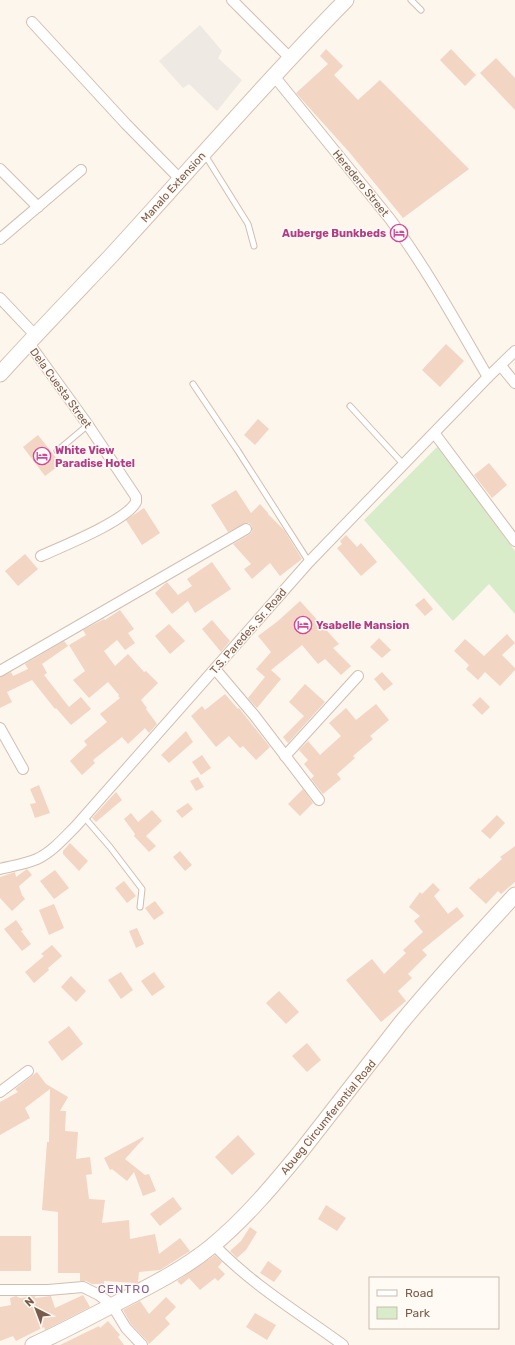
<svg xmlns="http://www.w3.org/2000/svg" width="515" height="1345" viewBox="0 0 515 1345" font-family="Rubik,sans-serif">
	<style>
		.industrial { fill: #efe9e4 }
		.green { fill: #d8ecc9 }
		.building { fill: #f3d5c3 }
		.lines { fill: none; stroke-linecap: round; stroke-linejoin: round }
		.lane-casing { stroke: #d1beb0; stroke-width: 7 }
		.street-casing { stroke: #d1beb0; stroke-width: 12 }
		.secondary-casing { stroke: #d6c0b0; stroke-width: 17 }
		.lane { stroke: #fff; stroke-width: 5 }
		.street { stroke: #fff; stroke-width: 10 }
		.secondary { stroke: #fff; stroke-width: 15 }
		.labels { text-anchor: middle; stroke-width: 3; stroke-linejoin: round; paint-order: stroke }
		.street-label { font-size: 11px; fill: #7a5c4d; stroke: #fffaf3 }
		.hotel-label { font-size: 11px; font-weight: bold; fill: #b23c85; stroke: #fffaf3; text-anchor: start }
		.neighbourhood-label { font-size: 12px; letter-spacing: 1px; fill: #846695; stroke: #fffaf3 }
	</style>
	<rect width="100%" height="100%" fill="#fdf6ec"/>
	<!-- industrial -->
	<path class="industrial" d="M200,25L222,51L218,58L242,80L217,111L189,84L183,88L159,61Z"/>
	<!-- green -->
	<path class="green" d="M438,446L515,551V614L489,584L453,621L364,520Z"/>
	<!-- building -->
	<g class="building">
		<path d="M326,49L343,66L334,75L358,100L380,80L469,169L403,218L350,153L296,93L328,64L320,56Z"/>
		<path d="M451,49L476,75L465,86L440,60Z"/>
		<path d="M496,58L515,78V110L480,73Z"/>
		<path d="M446,344L464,361L440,387L422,370Z"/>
		<path d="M258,419L269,429L255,445L244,435Z"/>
		<path d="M38,435L61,464L45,476L23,447Z"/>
		<path d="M489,463L507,485L492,498L474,475Z"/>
		<path d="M236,490L251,513L260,504L268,513V514L284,530L302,559L280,576L270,563L252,579L244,569L251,564L233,544L250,534L252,532V526L249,523H246L228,532L211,505Z"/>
		<path d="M144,508L160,533L142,545L126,520Z"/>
		<path d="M346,535L357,547L361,543L377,562L361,576L337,548L342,544L340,541Z"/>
		<path d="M25,554L38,569L18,586L5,571Z"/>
		<path d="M212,562L231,589L195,613L188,601L172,614L155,593L167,582L178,595L192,586L187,579Z"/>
		<path d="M424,598L433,609L425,616L415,605Z"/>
		<path d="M300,601L339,644L333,648L351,666L341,675L325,659L318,664L302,645L271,670L281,679L257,708L248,698L265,677L256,669L271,652L258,636L278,621Z"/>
		<path d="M120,610L134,629L128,633L135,643L125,650L117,640L104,651L115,666L128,654L144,672L146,671L158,683L141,700L147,708L146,709L157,724L149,733L145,728L128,744L122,737L93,760L95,763L82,775L70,761L87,745L84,741L107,722L100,714L120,698L118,696L119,695L108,682L89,698L73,680L85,671L69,645L86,635L83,630L104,619L105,620Z"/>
		<path d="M212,620L230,641L221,652L202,629Z"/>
		<path d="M169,624L185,641L170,654L155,636Z"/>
		<path d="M507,634L515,643L502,655L515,668V670L500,686L485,672L478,680L466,669L469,665L454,651L465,639L484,656Z"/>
		<path d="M379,638L391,650L382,658L370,647Z"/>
		<path d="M64,641L68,646L42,664L47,673L44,675L69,707L81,697L91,709L71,725L56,708L55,709L32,680L7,692L12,702L0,708V677L11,672L13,676L28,669L25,664Z"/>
		<path d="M382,672L393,684L384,691L374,679Z"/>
		<path d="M305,684L325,702L288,743L283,737L304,716L289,702Z"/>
		<path d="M225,694L238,709L239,708L270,747L256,760L243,746L240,748L229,736L216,747L191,716L202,706L205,710Z"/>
		<path d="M480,697L490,707L482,715L472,705Z"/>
		<path d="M376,704L389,720L370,736L373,739L353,756L355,758L337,774L341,779L323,794L311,779L314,776L304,764L308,760L299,750L308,741L320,755L341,736L329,723L346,708L356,720Z"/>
		<path d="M186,731L193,742L169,763L161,755Z"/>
		<path d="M202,755L211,768L201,775L192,762Z"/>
		<path d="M198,777L204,787L196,791L190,781Z"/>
		<path d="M39,785L50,813L35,818L30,804L36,803L30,789Z"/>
		<path d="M303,789L313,803L300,816L288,804Z"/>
		<path d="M116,792L122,800L96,822L92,818Z"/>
		<path d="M188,803L193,809L182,818L176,811Z"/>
		<path d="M152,810L162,821L146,836L156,846L149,852L134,836L135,834L124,819L131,813L138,822Z"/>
		<path d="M497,815L505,823L490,839L481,831Z"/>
		<path d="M70,843L88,861L79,871L63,854V851Z"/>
		<path d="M515,846V882L501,894L498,891L486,904L469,888L479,878L480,879L502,859L500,857Z"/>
		<path d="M180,851L192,865L185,871L173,857Z"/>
		<path d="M27,869L32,875L19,886L22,895L25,899L12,911L0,898V877L15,872L16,877Z"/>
		<path d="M55,870L69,888L54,899L40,881Z"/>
		<path d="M124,881L136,896L127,903L115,888Z"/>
		<path d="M433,883L440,890L434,896L448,914L457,907L464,916L422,950L427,955L408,974L412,978L398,991L406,1001L381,1022L346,980L372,959L384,974L406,953L403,950L423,932L414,921L420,916L409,907L420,892L422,894Z"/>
		<path d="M155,901L164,913L154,920L145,908Z"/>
		<path d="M54,904L64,928L49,935L39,910Z"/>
		<path d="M16,920L23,930L21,931L31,944L22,951L4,929Z"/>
		<path d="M137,928L144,944L136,948L129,931Z"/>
		<path d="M52,945L62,956L48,968L49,970L34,983L25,972L44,956L41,954Z"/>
		<path d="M121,972L133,990L121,999L108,980Z"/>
		<path d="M154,972L165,987L152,996L141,981Z"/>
		<path d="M71,976L86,991L76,1002L61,987Z"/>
		<path d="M279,991L299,1012L286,1024L266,1003Z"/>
		<path d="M69,1026L83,1044L62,1061L48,1042Z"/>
		<path d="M307,1043L321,1060L307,1072L292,1056Z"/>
		<path d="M37,1072L46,1084L68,1097L60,1111H66L65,1131L78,1132L76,1159L90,1157L92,1174L86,1175L89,1199L105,1200L102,1223L129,1220L130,1239L155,1234L159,1254L180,1238L190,1251L160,1270L139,1272L138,1282L136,1283L104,1281V1284H92L86,1281H80V1273H58V1212L42,1210L47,1142H49L50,1089L25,1108L30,1118L0,1135V1102L18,1092L15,1089Z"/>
		<path d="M238,1135L255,1154L232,1175L215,1157Z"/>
		<path d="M143,1137L144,1138L125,1159L145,1175L149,1174L156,1191L143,1196L134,1172L127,1181L112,1169L110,1170L104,1158Z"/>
		<path d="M173,1197L182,1209L160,1226L150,1214Z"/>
		<path d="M326,1205L346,1218L337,1231L318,1219Z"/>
		<path d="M250,1227L257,1232L246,1250L237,1258L230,1251L241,1241Z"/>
		<rect x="0" y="1236" width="31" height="35"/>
		<path d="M215,1255L222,1262L218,1267L225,1274L218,1281L215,1278L200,1290L189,1278L181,1285L177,1281Z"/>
		<path d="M268,1261L282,1271L274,1282L260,1273Z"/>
		<path d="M83,1295L90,1307L45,1330L44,1327L16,1341L13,1336L0,1341V1307L11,1305L10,1298L16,1296L20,1298L35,1296V1298L51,1296L55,1308Z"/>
		<path d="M166,1297L176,1307L165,1318L170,1324L149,1344L147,1341L131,1324L123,1310L140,1301L149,1314Z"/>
		<path d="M255,1313L276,1325L267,1340L246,1327Z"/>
		<path d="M108,1321L120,1335L118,1337L124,1345H60L99,1326L100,1328Z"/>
	</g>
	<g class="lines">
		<defs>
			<g id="lane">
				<path d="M411,0L421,10"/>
				<path d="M205,155L248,224L254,246"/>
				<path d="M193,384L238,451L309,562"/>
				<path d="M350,406L404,465"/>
				<path d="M57,451L88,425"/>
				<path d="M84,817L110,847L142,889L140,907"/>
			</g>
			<g id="street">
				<path d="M232,0L290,58"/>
				<path d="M32,22L126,124L180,179"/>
				<path d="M274,76L390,219C427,269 457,324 488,377"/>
				<path d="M0,169L38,207"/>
				<path d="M0,239L81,170"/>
				<path d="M0,298L35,335"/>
				<path d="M28,342L88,425L136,497V502C126,521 63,546 41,556"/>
				<path d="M501,366L515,383"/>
				<path d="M435,434L515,541"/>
				<path d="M215,669L254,715L319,800"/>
				<path d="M0,671L246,529"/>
				<path d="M0,728L23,769"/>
				<path d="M285,756L358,676"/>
				<path d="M0,869C12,866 25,864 37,859C52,852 64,838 76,826L309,562L488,377L515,351"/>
				<path d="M0,1092L28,1071"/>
				<path d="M214,1245C251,1284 299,1313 343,1345"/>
				<path d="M0,1290H48L83,1287L99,1295L112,1305L126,1328L142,1345"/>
			</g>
			<g id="secondary">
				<path d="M0,374C36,334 73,296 110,257C189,171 264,83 346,0"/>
				<path d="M33,1345C62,1332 89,1317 117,1303C150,1286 184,1269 212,1246C246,1218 275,1183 302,1150C335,1108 368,1065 401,1023C437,979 476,937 515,895"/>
			</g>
		</defs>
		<!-- lane casing -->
		<use href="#lane" class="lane-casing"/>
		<!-- street casing -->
		<use href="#street" class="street-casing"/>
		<!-- secondary casing -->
		<use href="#secondary" class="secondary-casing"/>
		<!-- lane -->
		<use href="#lane" class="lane"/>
		<!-- street -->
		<use href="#street" class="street"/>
		<!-- secondary -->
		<use href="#secondary" class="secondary"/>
	</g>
	<!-- icons -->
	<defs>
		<symbol id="hotel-ring" viewBox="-11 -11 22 22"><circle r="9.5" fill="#fffaf3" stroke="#d1479c" stroke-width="1.5"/><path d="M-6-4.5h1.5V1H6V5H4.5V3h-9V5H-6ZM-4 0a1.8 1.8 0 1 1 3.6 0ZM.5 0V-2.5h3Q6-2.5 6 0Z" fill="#d1479c"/></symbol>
	</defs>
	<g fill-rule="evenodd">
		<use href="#hotel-ring" x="389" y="223" width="20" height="20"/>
		<use href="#hotel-ring" x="32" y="446" width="20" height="20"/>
		<use href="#hotel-ring" x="293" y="615" width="20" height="20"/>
	</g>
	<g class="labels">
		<!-- street labels -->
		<g class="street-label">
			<text transform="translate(361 183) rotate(51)" y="4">Heredero Street</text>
			<text transform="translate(173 187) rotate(-48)" y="4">Manalo Extension</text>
			<text transform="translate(61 388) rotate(54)" y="4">Dela Cuesta Street</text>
			<text transform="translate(248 631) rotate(-49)" y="4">T.S. Paredes, Sr. Road</text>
			<text transform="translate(328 1117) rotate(-51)" y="4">Abueg Circumferential Road</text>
		</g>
		<!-- hotel labels -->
		<g class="hotel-label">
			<text x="386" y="237" text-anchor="end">Auberge Bunkbeds</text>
			<text x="55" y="454">White View<tspan x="55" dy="13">Paradise Hotel</tspan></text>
			<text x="316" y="629">Ysabelle Mansion</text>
		</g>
		<!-- neighbourhood labels -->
		<g class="neighbourhood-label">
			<text x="124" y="1293">CENTRO</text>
		</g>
	</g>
	<!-- legend -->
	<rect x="369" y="1277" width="130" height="52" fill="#fffaf3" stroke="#cabbb1"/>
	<rect x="377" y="1290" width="20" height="6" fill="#ffffff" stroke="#cabbb1"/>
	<text x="405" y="1297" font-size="12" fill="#7a5c4d">Road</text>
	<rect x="377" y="1307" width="20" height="12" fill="#d8ecc9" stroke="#cabbb1"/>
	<text x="405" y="1317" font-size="12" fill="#7a5c4d">Park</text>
	<!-- north arrow -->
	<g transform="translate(36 1309) rotate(318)" stroke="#fffaf3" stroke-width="3" paint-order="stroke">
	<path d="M0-3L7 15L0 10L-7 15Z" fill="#7a5c4d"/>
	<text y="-6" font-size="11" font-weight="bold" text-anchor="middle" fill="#7a5c4d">N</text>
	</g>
</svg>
